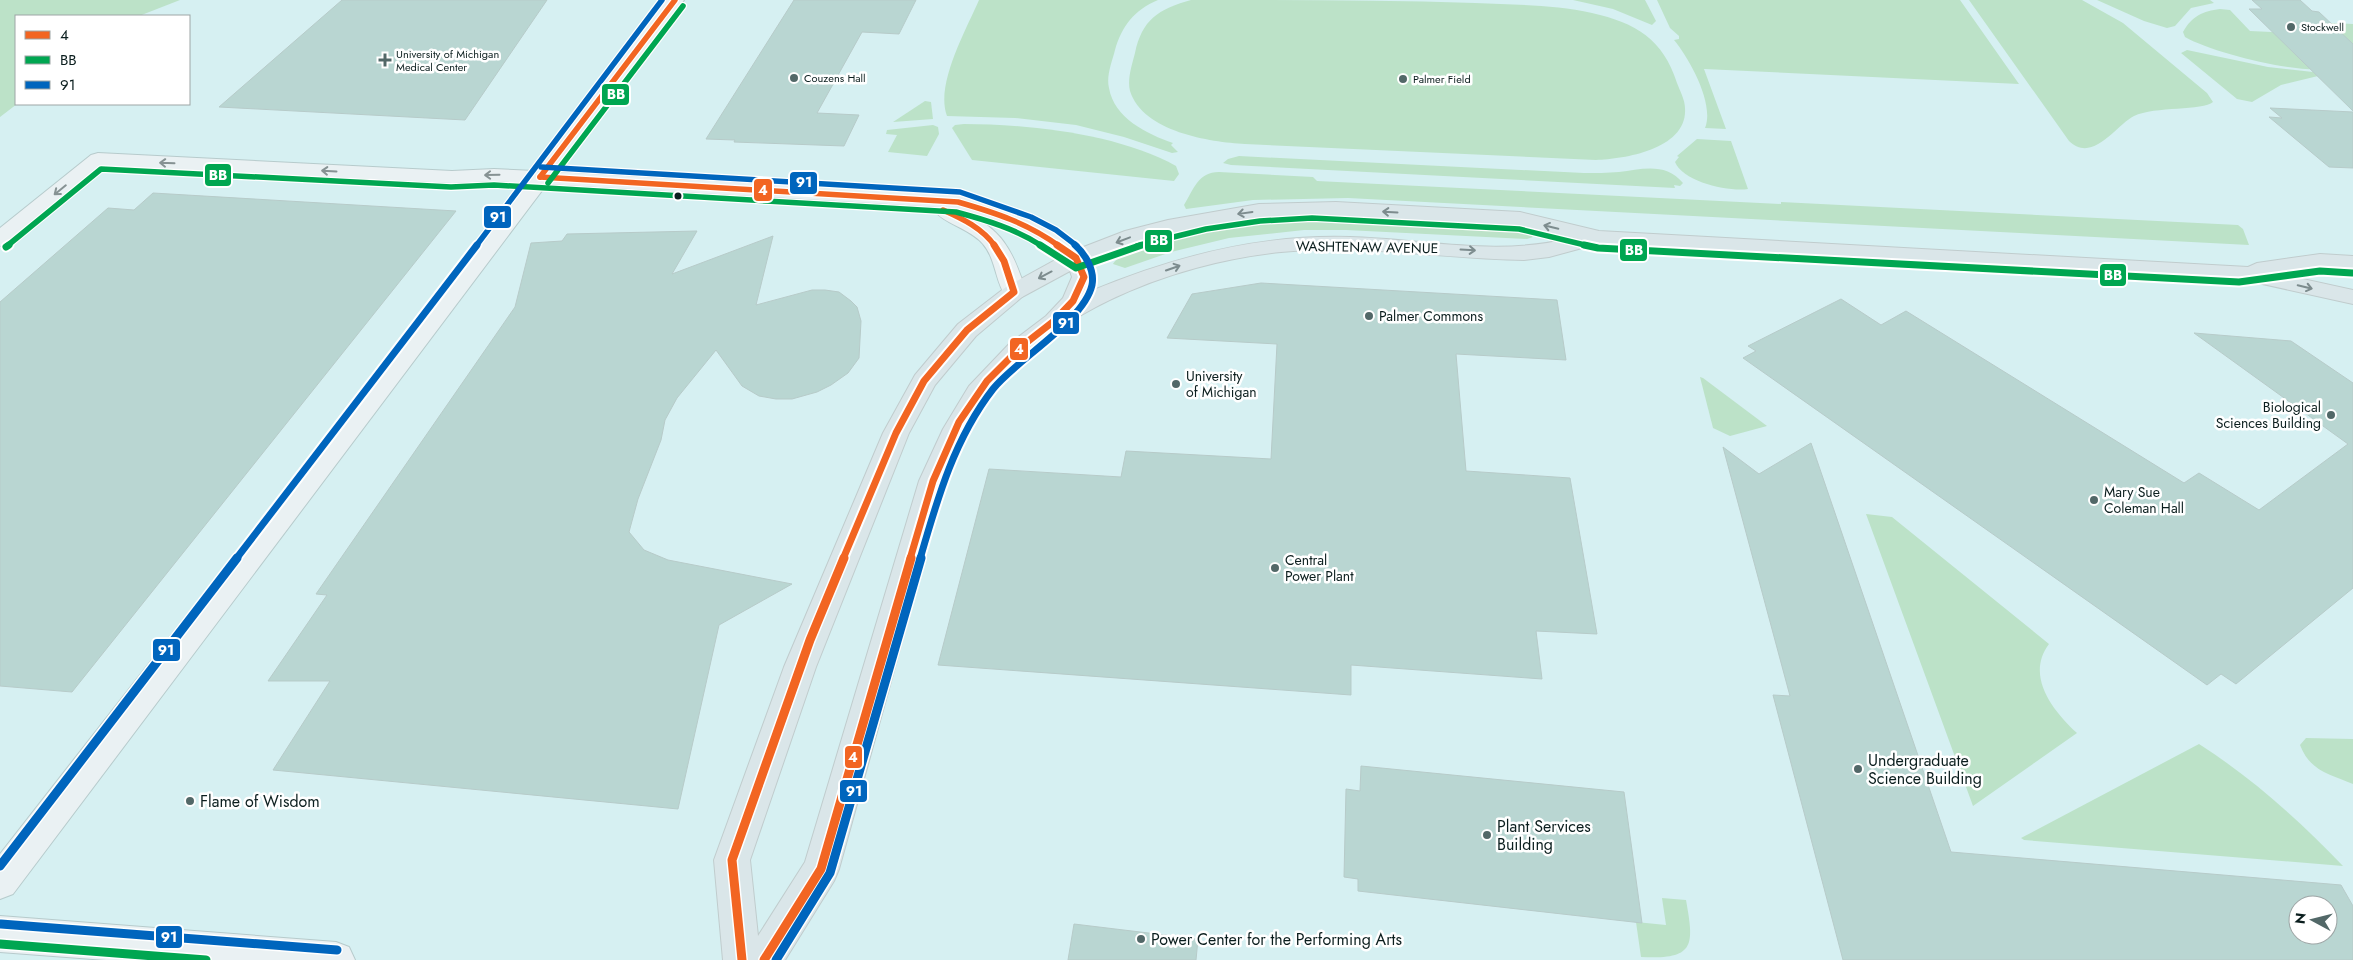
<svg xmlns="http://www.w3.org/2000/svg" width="2353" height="960" viewBox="0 0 2353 960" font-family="Jost,sans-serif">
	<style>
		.green { fill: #bce2c8 }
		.building { fill: #b9d6d2; stroke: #b7cbc9; fill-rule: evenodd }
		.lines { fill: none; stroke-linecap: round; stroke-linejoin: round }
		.secondary-casing { stroke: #b7cbcc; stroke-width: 2 }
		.primary-casing { stroke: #c0cccd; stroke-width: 2 }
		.secondary { fill: #eaf1f3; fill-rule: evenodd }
		.primary { fill: #dae6e9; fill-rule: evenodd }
		.bus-1-far2-casing { stroke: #fff; stroke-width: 8 }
		.bus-1-far1-casing { stroke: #fff; stroke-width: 11 }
		.bus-1-casing { stroke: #fff; stroke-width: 12 }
		.bus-2-far2-casing { stroke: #fff; stroke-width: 8 }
		.bus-2-far1-casing { stroke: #fff; stroke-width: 11 }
		.bus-2-casing { stroke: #fff; stroke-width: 12 }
		.bus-3-far2-casing { stroke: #fff; stroke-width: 8 }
		.bus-3-far1-casing { stroke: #fff; stroke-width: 11 }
		.bus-3-casing { stroke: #fff; stroke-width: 12 }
		.bus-1-far2 { stroke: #f26522; stroke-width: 5.5 }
		.bus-1-far1 { stroke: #f26522; stroke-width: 7 }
		.bus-1 { stroke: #f26522; stroke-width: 9 }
		.bus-2-far2 { stroke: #00a651; stroke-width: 5.5 }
		.bus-2-far1 { stroke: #00a651; stroke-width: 7 }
		.bus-2 { stroke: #00a651; stroke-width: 9 }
		.bus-3-far2 { stroke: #0065bd; stroke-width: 5.5 }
		.bus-3-far1 { stroke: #0065bd; stroke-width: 7 }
		.bus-3 { stroke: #0065bd; stroke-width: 9 }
		.oneway { stroke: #869293 }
		.oneway2 { stroke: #7d8c8e }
		.poi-dot { fill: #526868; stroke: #fff; stroke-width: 2 }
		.bus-dot { fill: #0b1e1e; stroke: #fff; stroke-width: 2 }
		.labels { text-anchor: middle; stroke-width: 5; stroke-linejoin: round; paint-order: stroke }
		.far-poi-label { font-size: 11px; fill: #0b1e1e; stroke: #fff; text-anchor: start }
		.street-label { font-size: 14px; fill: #0b1e1e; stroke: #fff }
		.poi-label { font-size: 14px; fill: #0b1e1e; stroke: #fff; text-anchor: start }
		.near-poi-label { font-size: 16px; fill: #0b1e1e; stroke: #fff; text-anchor: start }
		.line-badge { stroke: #fff; stroke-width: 2 }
		.badge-label { font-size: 14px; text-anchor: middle; font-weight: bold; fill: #fff }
	</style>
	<rect width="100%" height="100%" fill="#d6f0f2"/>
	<!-- green -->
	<g class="green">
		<path d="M0,0H180L139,16H16L17,104L0,117Z"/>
		<path d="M979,0H1158C1134,10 1122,26 1115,50C1112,62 1106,76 1109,88C1114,118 1147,134 1173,143L1171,145L1178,152L1172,153L1124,137L1076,125L1015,118L947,116C935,85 966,30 979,0Z"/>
		<path d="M1191,0C1286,0 1380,0 1475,3C1514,5 1554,4 1592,13C1636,23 1663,39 1677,83C1680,91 1685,100 1685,108C1688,149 1625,159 1596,160L1245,144C1210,142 1143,132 1130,91C1127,79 1132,65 1135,53C1142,20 1158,9 1191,0Z"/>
		<path d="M1573,0H1645L1656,21L1652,25L1613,9Z"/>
		<path d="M1657,0H1960L2019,84L1704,69L1726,129L1705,128C1715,104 1689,58 1674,40L1679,39V36L1670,28Z"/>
		<path d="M1969,0H2082L2123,23L2207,93L2213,102C2203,111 2155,106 2134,116C2116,125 2093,164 2069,141Z"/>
		<path d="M2097,0H2210L2214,3L2191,8L2175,26L2167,28L2144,21Z"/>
		<path d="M2220,9L2230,10L2250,31L2343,35L2331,23L2353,24V63C2343,65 2333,68 2323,69C2291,72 2213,53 2185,37L2183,32C2192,16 2203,11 2220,9Z"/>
		<path d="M2187,50L2268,67L2313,72L2318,76L2281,85L2252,102L2237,99L2181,53Z"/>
		<path d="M925,101L931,102L933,119L893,122Z"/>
		<path d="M964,124C1029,124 1119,134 1176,166L1179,174L1174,181L972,160L952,128L955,125Z"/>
		<path d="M933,125L938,127L939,134L927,156L888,152L897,135L886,134L887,130Z"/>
		<path d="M1697,139L1731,141L1748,189C1729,192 1683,182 1675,162L1679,157L1677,156Z"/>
		<path d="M1239,156L1584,173C1596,173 1607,173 1619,172C1642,169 1666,162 1683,183L1680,186L1674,185L1675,188L1231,165L1223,163L1228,159Z"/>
		<path d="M1219,172L1313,177L1317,181L1781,204V202L2238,225L2243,229L2249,245L1348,198L1253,200L1186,209L1184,205C1194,189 1198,172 1219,172Z"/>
		<path d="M1306,220L1359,221L1513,230L1529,233L1533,237L1527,239L1346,230H1304L1229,238L1171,252L1125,268L1113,264C1117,256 1131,253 1139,251C1194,232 1249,224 1306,220Z"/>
		<path d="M1700,377L1703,378L1767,426L1730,436L1713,428Z"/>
		<path d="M1866,514L1892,517L2049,644C2025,676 2053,711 2077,733L1973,806Z"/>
		<path d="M2306,738L2353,739V784C2329,774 2310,771 2300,745Z"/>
		<path d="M2199,744C2252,778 2299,820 2343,866L2024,840L2021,838Z"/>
		<path d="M1662,898L1686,900C1694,945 1696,960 1641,957L1636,922L1666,925Z"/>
	</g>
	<!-- building -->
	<g class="building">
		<path d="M342,0H547L465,120L219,107Z"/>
		<path d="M794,0H916L899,34L862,32L817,113L859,115L844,146L734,142L735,140L706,139Z"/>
		<path d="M2252,0H2300L2312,11L2319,12L2353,44V111L2249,9H2262Z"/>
		<path d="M2270,108L2353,112V168L2329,167L2269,117L2282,118Z"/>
		<path d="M153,193L456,211L72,692L0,686V302L108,208L134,210Z"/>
		<path d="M697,231L672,274L773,236L756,305L812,290H825L839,292L851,301L857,307L861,321L859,358L848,373L831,385L817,392L792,399H776L759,396L742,386L716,350L677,398L665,420L661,440L638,499L629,532L644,550L668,560L792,584L719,625L678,809L273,770L330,681H268L327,595L316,594L515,307L531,243L562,241L567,234Z"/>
		<path d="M1261,283L1557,300L1566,360L1456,354L1466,471L1570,478L1597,634L1536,631L1542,679L1351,665V695L938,665L989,469L1121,477L1126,451L1271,459L1277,344L1167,338L1192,294Z"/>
		<path d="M1841,299L1881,325L1906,311L2184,483L2199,473L2259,510L2348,444L2194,333L2291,341L2353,383V588L2236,684L2221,674L2207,685L1743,358L1756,351L1748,346Z"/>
		<path d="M1811,443L1951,852L2341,885L2353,906V960H1843L1773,695L1790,696L1723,447L1759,474ZM2298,905H2328V935H2298Z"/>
		<path d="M1361,766L1624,792L1642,923L1358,891V879L1344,877L1346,789L1360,791Z"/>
		<path d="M1074,924L1198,939L1196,960H1068Z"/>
	</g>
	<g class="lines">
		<defs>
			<g id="secondary">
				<path d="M666,0H684L556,172L958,195L1003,208L1045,225L1084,253L1088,258L1084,263C1063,268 1047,246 1030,236C1010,223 983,216 960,210C1002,228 1013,250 1026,292L1022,297L1014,299L1006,297C995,281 996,259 983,244C971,229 943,223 936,212L939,207L547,184L13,894L0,899V854L525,183L494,181L452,183L103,166L8,244L0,246V228L91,155L98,153L452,171L494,169L535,171Z"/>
				<path d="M0,916L336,942L349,947L355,960H106L0,952Z"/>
			</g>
			<path id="primary" d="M1336,202L1520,212L1599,231L2248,267L2257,263L2320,254L2353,256V270L2320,268L2280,274L2353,290V304L2240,279L1597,244L1549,257L1524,260C1443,259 1362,244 1281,252C1173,263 1033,315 977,415C944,475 929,543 911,609C887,696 863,782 839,869L834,881L785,960H723L714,860L784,667L883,433L915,375L958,324L1006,287L1068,253L1125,231L1168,220L1259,204ZM1336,216L1520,226L1570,238C1499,257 1423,239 1350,237C1259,234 1172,257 1089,292L1096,277L1089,261L1141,241L1169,234L1259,218ZM1070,271L1072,277L1063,298L1046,316L1009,344L969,386L943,429L919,481L805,862L758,936L750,860L816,667L909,433L935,385L976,336L1022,297Z"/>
		</defs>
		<!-- secondary casing -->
		<use href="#secondary" class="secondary-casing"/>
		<!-- primary casing -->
		<use href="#primary" class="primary-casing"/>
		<!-- secondary -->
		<use href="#secondary" class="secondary"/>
		<!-- primary -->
		<use href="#primary" class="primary"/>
		<defs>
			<g id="bus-1-far2">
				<path d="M540,177L958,202C996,213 1027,223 1059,246"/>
				<path d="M540,177L675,0"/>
				<path d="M943,210C963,219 982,228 995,246"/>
			</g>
			<g id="bus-1-far1">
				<path d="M843,559L896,433L924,381L967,330L1014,292L1004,261L994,245"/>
				<path d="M910,559L933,481L959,422L987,381L1022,346L1054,321L1073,301L1084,277L1076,258L1057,245"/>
			</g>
			<g id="bus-1">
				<path d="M742,960L732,860L810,640L844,558"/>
				<path d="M764,960L821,869L911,558"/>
			</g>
			<g id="bus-2-far2">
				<path d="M548,183L683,6"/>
				<path d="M7,246L101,169L451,187L494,185L956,212C986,220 1016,229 1042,246"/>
				<path d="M1137,246L1206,229L1260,221L1312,218L1519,229L1589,246"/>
			</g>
			<g id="bus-2-far1">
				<path d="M1040,245L1076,268L1142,245"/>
				<path d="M1584,245L1598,248L2239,282L2320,271L2352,273"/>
				<path d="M6,247L9,245"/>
			</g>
			<path id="bus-2" d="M0,944L206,960"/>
			<g id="bus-3-far2">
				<path d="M541,167L960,192L1031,217L1056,230L1077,246"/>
				<path d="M476,246L662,0"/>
			</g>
			<g id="bus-3-far1">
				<path d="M236,559L477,245"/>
				<path d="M920,559C937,500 954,439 993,389C1017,359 1084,321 1092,285C1095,270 1085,254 1075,245"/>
			</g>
			<g id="bus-3">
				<path d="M0,866L237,558"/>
				<path d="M1,924L337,950"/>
				<path d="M776,960L830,873L921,558"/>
			</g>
		</defs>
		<!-- bus-1-far2 casing -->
		<use href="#bus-1-far2" class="bus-1-far2-casing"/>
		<!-- bus-1-far1 casing -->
		<use href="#bus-1-far1" class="bus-1-far1-casing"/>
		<!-- bus-1 casing -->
		<use href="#bus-1" class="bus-1-casing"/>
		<!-- bus-2-far2 casing -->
		<use href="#bus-2-far2" class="bus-2-far2-casing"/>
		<!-- bus-2-far1 casing -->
		<use href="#bus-2-far1" class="bus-2-far1-casing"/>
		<!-- bus-2 casing -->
		<use href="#bus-2" class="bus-2-casing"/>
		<!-- bus-3-far2 casing -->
		<use href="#bus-3-far2" class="bus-3-far2-casing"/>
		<!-- bus-3-far1 casing -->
		<use href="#bus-3-far1" class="bus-3-far1-casing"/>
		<!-- bus-3 casing -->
		<use href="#bus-3" class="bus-3-casing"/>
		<!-- bus-1-far2 -->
		<use href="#bus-1-far2" class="bus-1-far2"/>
		<!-- bus-1-far1 -->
		<use href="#bus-1-far1" class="bus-1-far1"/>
		<!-- bus-1 -->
		<use href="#bus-1" class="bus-1"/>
		<!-- bus-2-far2 -->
		<use href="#bus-2-far2" class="bus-2-far2"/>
		<!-- bus-2-far1 -->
		<use href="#bus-2-far1" class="bus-2-far1"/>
		<!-- bus-2 -->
		<use href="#bus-2" class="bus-2"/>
		<!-- bus-3-far2 -->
		<use href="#bus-3-far2" class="bus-3-far2"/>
		<!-- bus-3-far1 -->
		<use href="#bus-3-far1" class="bus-3-far1"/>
		<!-- bus-3 -->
		<use href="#bus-3" class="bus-3"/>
	</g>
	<!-- one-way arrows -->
	<defs><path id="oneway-shaft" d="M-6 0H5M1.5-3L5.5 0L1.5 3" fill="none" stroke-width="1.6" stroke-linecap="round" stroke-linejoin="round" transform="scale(1.25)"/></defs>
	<g class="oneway">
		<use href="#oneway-shaft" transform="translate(167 163) rotate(-178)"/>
		<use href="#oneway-shaft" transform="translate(329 171) rotate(-177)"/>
		<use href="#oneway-shaft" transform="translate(492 175) rotate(179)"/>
		<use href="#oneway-shaft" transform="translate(60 190) rotate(141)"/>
	</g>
	<g class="oneway2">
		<use href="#oneway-shaft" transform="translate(1390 212) rotate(-177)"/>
		<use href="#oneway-shaft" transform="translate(1245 213) rotate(172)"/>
		<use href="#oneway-shaft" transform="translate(1551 227) rotate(-167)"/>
		<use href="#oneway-shaft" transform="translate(1123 240) rotate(159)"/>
		<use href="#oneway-shaft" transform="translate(1468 250) rotate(3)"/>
		<use href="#oneway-shaft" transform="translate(1173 268) rotate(-19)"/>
		<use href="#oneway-shaft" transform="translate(1045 275) rotate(152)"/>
		<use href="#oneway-shaft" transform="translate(2305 287) rotate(13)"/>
	</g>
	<!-- markers -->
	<g class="poi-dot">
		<circle cx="2291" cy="27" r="5"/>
		<path d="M382.5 52.5h5v5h5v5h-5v5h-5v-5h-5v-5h5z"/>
		<circle cx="794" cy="78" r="5"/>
		<circle cx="1403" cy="79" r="5"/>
		<circle cx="1369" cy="316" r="5"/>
		<circle cx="1176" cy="384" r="5"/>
		<circle cx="2331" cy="415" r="5"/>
		<circle cx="2094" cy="500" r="5"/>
		<circle cx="1275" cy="568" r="5"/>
		<circle cx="1858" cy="769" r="5"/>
		<circle cx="190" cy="801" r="5"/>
		<circle cx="1487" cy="835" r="5"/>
		<circle cx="1141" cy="939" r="5"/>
	</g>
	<circle class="bus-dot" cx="678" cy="196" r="4.5"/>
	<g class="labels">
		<!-- far-poi labels -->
		<g class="far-poi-label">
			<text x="2301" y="31">Stockwell</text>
			<text x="396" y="58">University of Michigan<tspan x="396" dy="13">Medical Center</tspan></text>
			<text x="804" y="82">Couzens Hall</text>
			<text x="1413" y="83">Palmer Field</text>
		</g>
		<!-- street labels -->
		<g class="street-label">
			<text transform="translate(1367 247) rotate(1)" y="5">WASHTENAW AVENUE</text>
		</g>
		<!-- poi labels -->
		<g class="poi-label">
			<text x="1379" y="321">Palmer Commons</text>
			<text x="1186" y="381">University<tspan x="1186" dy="16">of Michigan</tspan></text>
			<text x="2321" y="412" text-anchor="end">Biological<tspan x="2321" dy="16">Sciences Building</tspan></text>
			<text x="2104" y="497">Mary Sue<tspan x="2104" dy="16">Coleman Hall</tspan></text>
			<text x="1285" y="565">Central<tspan x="1285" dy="16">Power Plant</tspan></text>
		</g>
		<!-- near-poi labels -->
		<g class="near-poi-label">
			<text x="1868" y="766">Undergraduate<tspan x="1868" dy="18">Science Building</tspan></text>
			<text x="200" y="807">Flame of Wisdom</text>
			<text x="1497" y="832">Plant Services<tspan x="1497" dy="18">Building</tspan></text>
			<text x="1151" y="945">Power Center for the Performing Arts</text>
		</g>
	</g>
	<g class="line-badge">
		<rect x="601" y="83" width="29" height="23" rx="5" fill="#00a651"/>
		<rect x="204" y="163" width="28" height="24" rx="5" fill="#00a651"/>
		<rect x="789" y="171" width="29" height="24" rx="5" fill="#0065bd"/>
		<rect x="753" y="178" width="20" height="24" rx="5" fill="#f26522"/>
		<rect x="483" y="205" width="29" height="24" rx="5" fill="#0065bd"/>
		<rect x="1144" y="229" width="29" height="24" rx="5" fill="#00a651"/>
		<rect x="1619" y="238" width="29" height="24" rx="5" fill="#00a651"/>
		<rect x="2099" y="263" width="28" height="24" rx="5" fill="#00a651"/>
		<rect x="1052" y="311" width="28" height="24" rx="5" fill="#0065bd"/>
		<rect x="1009" y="337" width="20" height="24" rx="5" fill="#f26522"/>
		<rect x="152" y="638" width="29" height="24" rx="5" fill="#0065bd"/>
		<rect x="844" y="745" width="19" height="24" rx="5" fill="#f26522"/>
		<rect x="839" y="779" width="29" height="24" rx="5" fill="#0065bd"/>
		<rect x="155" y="925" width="28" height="24" rx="5" fill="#0065bd"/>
	</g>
	<g class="badge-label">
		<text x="616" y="99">BB</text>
		<text x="218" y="180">BB</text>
		<text x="804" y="187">91</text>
		<text x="763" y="195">4</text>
		<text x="498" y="222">91</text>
		<text x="1159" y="245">BB</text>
		<text x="1634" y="255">BB</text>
		<text x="2113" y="280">BB</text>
		<text x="1066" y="328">91</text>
		<text x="1019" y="354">4</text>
		<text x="166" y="655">91</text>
		<text x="853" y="762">4</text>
		<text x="854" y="796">91</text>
		<text x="169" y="942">91</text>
	</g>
	<!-- legend -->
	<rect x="15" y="15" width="175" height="90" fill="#ffffff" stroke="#9da5a5"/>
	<rect x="25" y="31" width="25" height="8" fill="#f26522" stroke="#9da5a5"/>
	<text x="60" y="40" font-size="15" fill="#0b1e1e">4</text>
	<rect x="25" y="56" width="25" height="8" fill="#00a651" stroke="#9da5a5"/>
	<text x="60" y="65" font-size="15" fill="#0b1e1e">BB</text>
	<rect x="25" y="81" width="25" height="8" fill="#0065bd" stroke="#9da5a5"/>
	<text x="60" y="90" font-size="15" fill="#0b1e1e">91</text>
	<!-- north arrow -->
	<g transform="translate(2313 920) rotate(277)"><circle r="24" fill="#ffffff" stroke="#9da5a5"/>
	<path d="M0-4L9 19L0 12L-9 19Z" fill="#526868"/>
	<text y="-8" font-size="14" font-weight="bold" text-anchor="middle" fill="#0b1e1e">N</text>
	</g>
</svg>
